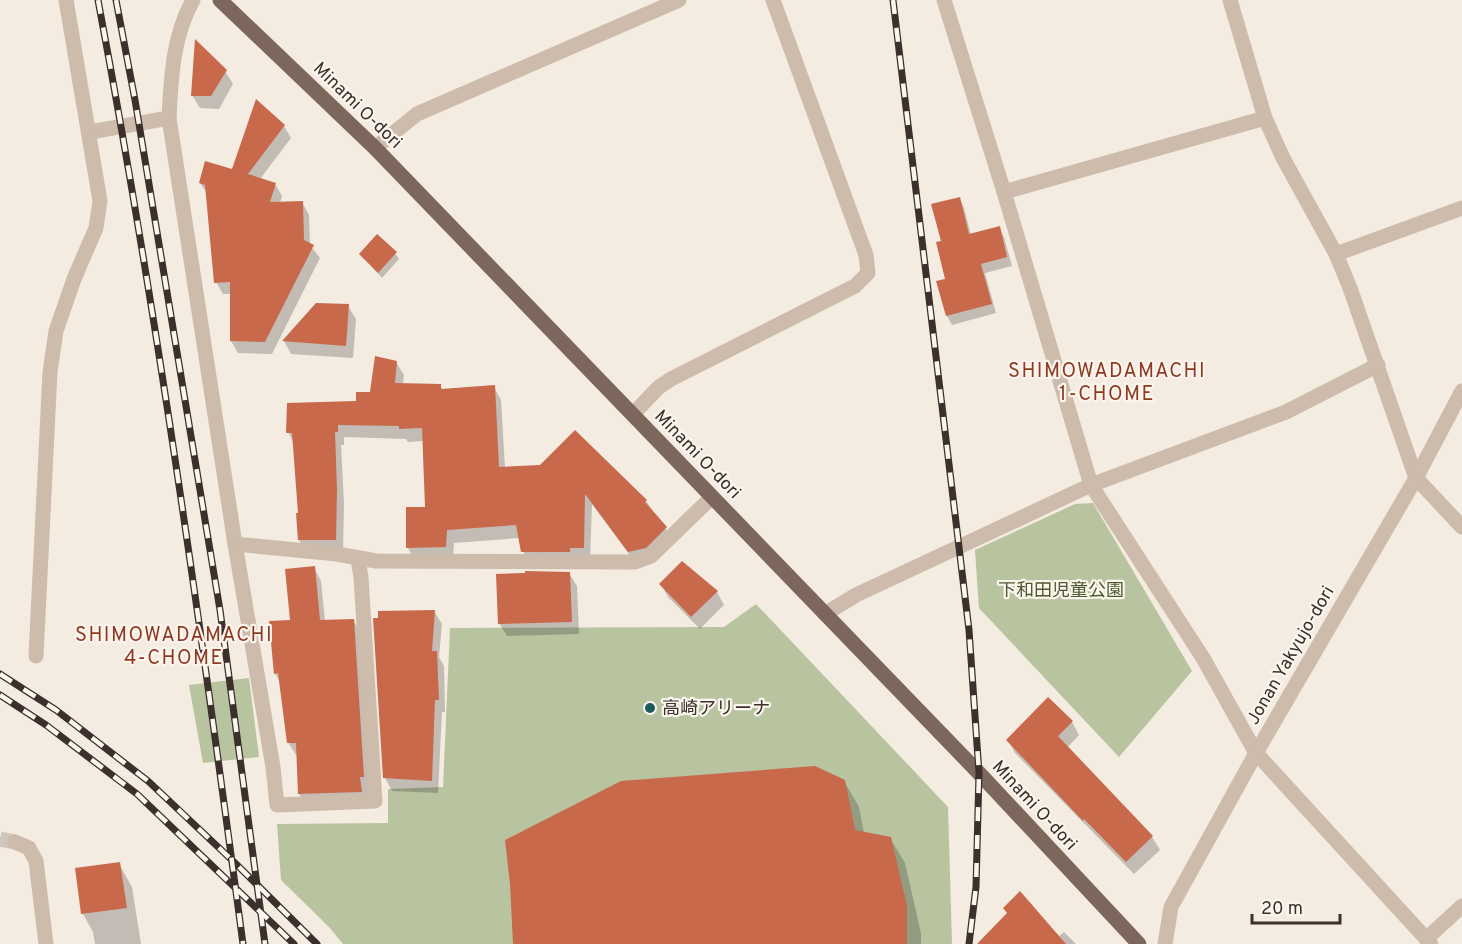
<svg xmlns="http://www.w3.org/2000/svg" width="1462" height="944" viewBox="0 0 1462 944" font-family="Overpass,'Noto Sans JP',sans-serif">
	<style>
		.green { fill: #b8c4a0 }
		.shadow { fill: #0003 }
		.building { fill: #c8694b }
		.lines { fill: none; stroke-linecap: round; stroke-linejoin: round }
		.minor-tunnel { stroke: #cfc6bd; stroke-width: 15; stroke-dasharray: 15 8; stroke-linecap: butt }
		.minor { stroke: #cdbbac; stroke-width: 15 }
		.major { stroke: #7d675c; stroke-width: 15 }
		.rail-casing { stroke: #3b302b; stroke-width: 7 }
		.rail { stroke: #fbf5ee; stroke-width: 4.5; stroke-dasharray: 14; stroke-linecap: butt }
		.poi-dot { fill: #1f5a5e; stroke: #fbf5ee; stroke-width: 2 }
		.labels { text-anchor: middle; stroke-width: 4.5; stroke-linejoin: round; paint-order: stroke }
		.street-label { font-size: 18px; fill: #3b302b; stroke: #fbf5ee }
		.park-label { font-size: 18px; fill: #4a5a2e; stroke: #fbf5ee }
		.poi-label { font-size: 18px; fill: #3b302b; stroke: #fbf5ee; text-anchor: start }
		.neighbourhood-label { font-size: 20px; letter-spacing: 1.5px; fill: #8c3b22; stroke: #fbf5ee }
	</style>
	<rect width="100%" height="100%" fill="#f4ebe1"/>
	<!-- green -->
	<g class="green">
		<path d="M1093,503L1192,671L1119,757L979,608L975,550L1075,504Z"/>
		<path d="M756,604L948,807L952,944H343L329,927L281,880L277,824L388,823V789L443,787L450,628L724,627Z"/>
		<path d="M249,678L259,757L203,763L189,685Z"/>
	</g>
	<!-- shadow -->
	<g class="shadow">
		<path d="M225,71L233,84L219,109L200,108L192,95Z"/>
		<path d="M284,126L291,138L260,179L275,184L282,196L280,203L302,202L309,215L310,245L320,258L272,354L238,353L231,341L232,294H223L216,282L208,195L200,183L233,171Z"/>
		<path d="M959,198L964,208L971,235L999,228L1004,237L1012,266L985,273L996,313L952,325L947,316V280L943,242Z"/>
		<path d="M395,253L399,259L382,278L361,254Z"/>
		<path d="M317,305L348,306L356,319L353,358L291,354L284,341Z"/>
		<path d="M396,362L404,375L403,385H440L443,390L494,387L501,400L505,468L646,501L674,541L637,565L592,504L590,560L530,564L523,551L519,538L454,543L453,559L415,561L408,548L427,508L424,441L408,442L406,439L344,437V445H341L344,504L343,553H307L299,540L300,514L294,443L288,432L358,403L371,394Z"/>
		<path d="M314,568L321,581L325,621L353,620L361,633L368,805L307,807L299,794L298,755H296L288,742L281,684L275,673L292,622Z"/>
		<path d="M569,573L577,586L579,634L507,636L499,623Z"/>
		<path d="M661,584L717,592L724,605L700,629L668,597Z"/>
		<path d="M434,611L442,624L439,657L444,666L445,712H442L438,793L392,791L385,778Z"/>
		<path d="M1072,722L1079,735L1067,748L1152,837L1160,850L1134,874L1015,753L1008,740Z"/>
		<path d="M844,781L859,807L864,833L890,838L905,863L921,933V944H516Z"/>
		<path d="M119,864L132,887L141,944H95L93,932L83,914L76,870Z"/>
		<path d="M1064,932L1076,944H991L1058,937Z"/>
	</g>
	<!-- building -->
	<g class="building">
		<path d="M195,39L227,70L211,96H191Z"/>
		<path d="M256,99L285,125L248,174L276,183L270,202L303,201L304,240L314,245L265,342L230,341V282L214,283L205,185L199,183L205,161L232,169Z"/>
		<path d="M960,197L969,234L1000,226L1007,257L981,264L992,304L946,316L936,281L945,279L936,242L941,241L931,204Z"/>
		<path d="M377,234L397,252L378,273L359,254Z"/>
		<path d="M316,303L349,304L346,346L282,341Z"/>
		<path d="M375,356L397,361L395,383L441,384V389L495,385L499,467L540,465L575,430L647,500L645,502L667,527L646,548L628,552L585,494L584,548H570V552H521L516,525L447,530L446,547L406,548V507H425L422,428L399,429V426L338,425V432H335L337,490L336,540H298L296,513H298L292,433H286L287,403L356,401V392H370Z"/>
		<path d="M682,561L718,591L691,617L659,584Z"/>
		<path d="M315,566L320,620L354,619L364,777H360L362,792L298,794L296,743H287L278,673L274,674L269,621L290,620L285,569Z"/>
		<path d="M525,571L570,572L572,622L498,624L496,574L525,573Z"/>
		<path d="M435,610L432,651H437L439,700H435L432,781L383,778L373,618H378V611Z"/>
		<path d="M1048,697L1073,721L1058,736L1153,836L1126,862L1084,819L1083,821L1006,740Z"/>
		<path d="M815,766L845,780L855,830L891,837L907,906V944H513L510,884L505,840L621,781Z"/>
		<path d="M120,862L127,908L81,914L75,868Z"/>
		<path d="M1020,891L1066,944H977L1007,913L1003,908Z"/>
	</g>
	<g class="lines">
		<!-- minor-tunnel -->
		<path class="minor-tunnel" d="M0,839L15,842"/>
		<!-- minor -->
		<g class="minor">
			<path d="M193,0C173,35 171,78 169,118L235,544L273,767L277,805L375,801L361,577L358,559"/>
			<path d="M944,0L1004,192L1091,485L1203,658L1256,753L1431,944"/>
			<path d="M1230,0L1265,118L1283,158L1336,254L1350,288L1416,478L1462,527"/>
			<path d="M90,132L169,118"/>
			<path d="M375,148L417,114L679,0"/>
			<path d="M1004,192L1265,118"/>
			<path d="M1336,254L1462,208"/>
			<path d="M633,414L659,387L671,379L855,286L868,273L866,255L773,0"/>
			<path d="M235,544L337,554L376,561L635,562L651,556L712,497"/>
			<path d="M825,614L856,595L1091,485L1286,412L1378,365"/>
			<path d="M36,656L50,372L56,331L74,279L96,228L100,201L66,0"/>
			<path d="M15,842L29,848L36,861L46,944"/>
			<path d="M1426,939L1462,906"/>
			<path d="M1165,944L1171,907L1256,753L1416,478L1462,391"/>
		</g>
		<!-- major -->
		<path class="major" d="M220,0L375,148L979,773L1139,944"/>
		<defs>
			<g id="rail">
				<path d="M98,0C157,313 201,629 243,944"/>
				<path d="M116,0L135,100L220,610L265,944"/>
				<path d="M893,0L969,630L979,773L976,887L969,944"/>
				<path d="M0,674L56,710L148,781L234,862L317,944"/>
				<path d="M0,695L46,725L137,794L294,944"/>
			</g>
		</defs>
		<!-- rail casing -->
		<use href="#rail" class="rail-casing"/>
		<!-- rail -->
		<use href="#rail" class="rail"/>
	</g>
	<!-- markers -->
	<circle class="poi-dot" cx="650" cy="708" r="6"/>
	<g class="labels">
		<!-- street labels -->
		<g class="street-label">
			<text transform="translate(358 105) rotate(44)" y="6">Minami O-dori</text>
			<text transform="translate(698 454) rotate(46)" y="6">Minami O-dori</text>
			<text transform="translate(1290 655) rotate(-60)" y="6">Jonan Yakyujo-dori</text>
			<text transform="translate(1035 805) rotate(47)" y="6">Minami O-dori</text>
		</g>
		<!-- park labels -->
		<g class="park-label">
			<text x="1061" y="596">下和田児童公園</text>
		</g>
		<!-- poi labels -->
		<g class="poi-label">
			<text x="662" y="714">高崎アリーナ</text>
		</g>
		<!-- neighbourhood labels -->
		<g class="neighbourhood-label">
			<text x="1107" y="377">SHIMOWADAMACHI<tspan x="1107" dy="23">1-CHOME</tspan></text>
			<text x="174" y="641">SHIMOWADAMACHI<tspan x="174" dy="23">4-CHOME</tspan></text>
		</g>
	</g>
	<!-- scale -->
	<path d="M1252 914v9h88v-9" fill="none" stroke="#3b302b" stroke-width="3"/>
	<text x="1261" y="914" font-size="18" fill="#3b302b" stroke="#fbf5ee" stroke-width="4.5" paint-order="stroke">20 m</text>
</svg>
